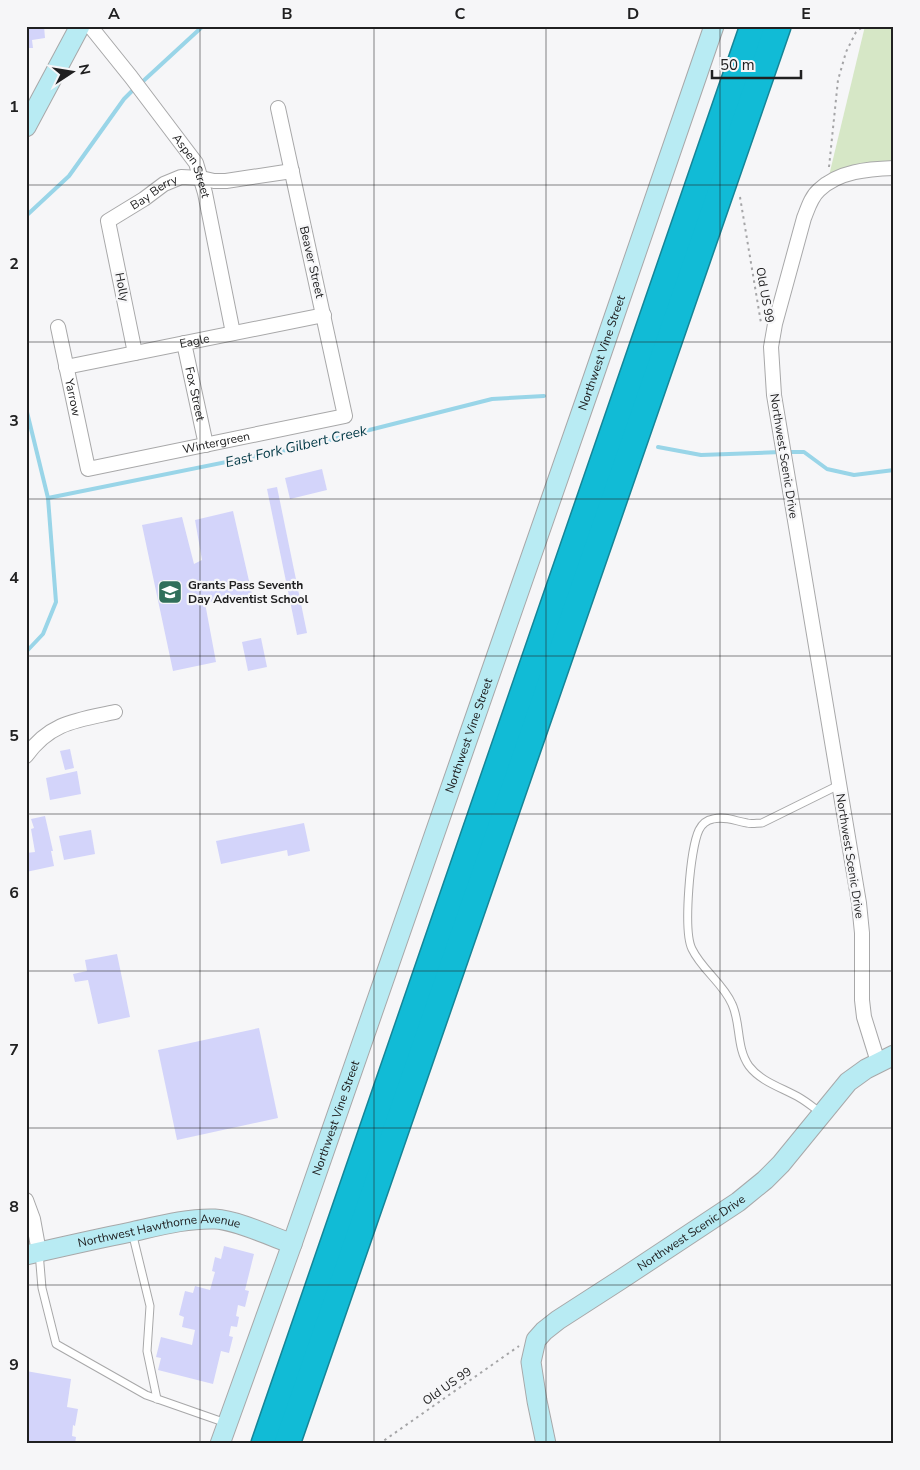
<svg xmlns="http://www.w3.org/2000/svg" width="920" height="1470" viewBox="0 0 920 1470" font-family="'Nunito Sans',sans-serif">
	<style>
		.green { fill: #d6e7c6 }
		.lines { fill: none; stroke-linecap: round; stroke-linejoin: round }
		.stream { stroke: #99d5e8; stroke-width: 4 }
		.building { fill: #d3d4fa }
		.lane-casing { stroke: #a8a8a9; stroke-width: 9 }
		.street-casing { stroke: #a8a8a9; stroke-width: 16 }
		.secondary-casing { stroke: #a8a8a9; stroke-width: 21 }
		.highway-casing { stroke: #168597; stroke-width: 28 }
		.path { stroke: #a5a5a7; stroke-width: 2; stroke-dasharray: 2.5 4; stroke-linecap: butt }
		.lane { stroke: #fff; stroke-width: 7 }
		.street { stroke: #fff; stroke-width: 14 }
		.secondary { stroke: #b8ebf3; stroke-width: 19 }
		.highway { stroke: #11bbd6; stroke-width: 25 }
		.grid { fill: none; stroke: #202021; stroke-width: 1; stroke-opacity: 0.55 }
		.labels { text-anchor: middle; stroke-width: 4.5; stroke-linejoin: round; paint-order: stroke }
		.street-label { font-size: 12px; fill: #202021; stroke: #f6f6f8 }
		.poi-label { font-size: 12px; font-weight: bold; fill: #202021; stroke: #f6f6f8; text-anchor: start }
		.water-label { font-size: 14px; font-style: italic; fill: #003845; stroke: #f6f6f8 }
		.neatline { fill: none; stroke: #202021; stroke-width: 2 }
		.grid-label { font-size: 16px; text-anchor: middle; font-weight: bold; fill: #202021 }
	</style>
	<rect width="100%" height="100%" fill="#f6f6f8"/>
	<!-- green -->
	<path class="green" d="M865,26H894V167L827,184Z"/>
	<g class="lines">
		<!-- stream -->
		<g class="stream">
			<path d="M140,84L203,26"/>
			<path d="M26,216L69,176L124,99L135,88"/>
			<path d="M26,408L48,498L56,602L43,634L26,652"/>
			<path d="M658,447L701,455L781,452"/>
			<path d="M788,452H804L827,469L854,475L894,470"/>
			<path d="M48,498L306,446L492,399L544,396"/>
		</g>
	</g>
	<!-- building -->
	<g class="building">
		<path d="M26,26H44L45,38L32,40L33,48H26Z"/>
		<path d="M322,469L327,490L290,499L285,478Z"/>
		<path d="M277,487L307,633L297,635L267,489Z"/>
		<path d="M233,511L252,594L205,603L216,662L173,671L142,525L182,517L194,564L202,560L195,520Z"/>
		<path d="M261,638L267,667L248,671L242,642Z"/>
		<path d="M70,749L74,768L65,770L60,751Z"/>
		<path d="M77,771L81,794L50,800L46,778Z"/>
		<path d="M45,816L53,851H51L54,866L26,872V853L35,852L31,829L34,828L31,819Z"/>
		<path d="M304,823L310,851L288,856L287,850L221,864L216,841Z"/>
		<path d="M91,830L95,854L64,860L59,836Z"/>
		<path d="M117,954L130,1017L98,1024L88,980L75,982L73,974L87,971L85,960Z"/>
		<path d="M259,1028L278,1118L177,1140L158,1050Z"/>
		<path d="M224,1246L254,1254L245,1290L249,1291L245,1307L238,1305L236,1316L239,1317L237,1327L231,1326L229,1336L233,1337L229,1353L221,1351L213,1384L158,1370L161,1358L156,1357L161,1337L192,1345L195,1330L182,1327L184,1317L179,1315L185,1291L193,1293L195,1286L210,1290L215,1272L212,1271L215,1257L221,1259Z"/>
		<path d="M26,1371L71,1379L67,1407L78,1409L75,1426L73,1425L72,1436L76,1437L75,1444H26Z"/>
	</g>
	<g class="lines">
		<defs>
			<g id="lane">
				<path d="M821,1113C814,1108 807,1102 800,1098C783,1088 761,1082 749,1066C736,1048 741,1023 732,1004C723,983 702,970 692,949C683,931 690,849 699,830C702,824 707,820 713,819C725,816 735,821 747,823C751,824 757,823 762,823L839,785"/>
				<path d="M132,1232L150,1306L147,1351L157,1399"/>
				<path d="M39,1252L42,1288L56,1344L146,1395L226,1423"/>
			</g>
			<g id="street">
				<path id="s1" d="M90,26L131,77L196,163L205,193L233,333"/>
				<path id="s2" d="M58,327L88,469L345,416L278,108"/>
				<path id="s3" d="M184,343L206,445"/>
				<path id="s4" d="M135,353L108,221L144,199L164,184L181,177L201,178L214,181H226L292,171"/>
				<path id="s5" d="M66,367L324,315"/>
				<path d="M26,756C50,722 78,720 115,712"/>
				<path d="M878,1062L864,1017L862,1000V933L859,903L774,395L771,347L775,324L804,218C808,208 811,197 819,190C839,171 868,169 894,168"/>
				<path d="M26,1200L33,1219L39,1252"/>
			</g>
			<g id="secondary">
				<path d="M26,127L80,26"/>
				<path id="s6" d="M26,1255C61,1247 96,1239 131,1232C158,1226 187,1218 215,1219C236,1220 271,1236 292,1244"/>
				<path id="s7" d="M220,1444L292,1244L590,387L714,26"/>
				<path id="s8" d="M546,1444L537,1401L531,1362L536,1340L544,1331L558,1320L620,1280L738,1202L765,1180L781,1164L848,1082L866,1069L894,1055"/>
			</g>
			<g id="highway">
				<path d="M264,1444L753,26"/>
				<path d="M287,1444L778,26"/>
			</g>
		</defs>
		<!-- lane casing -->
		<use href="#lane" class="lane-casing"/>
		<!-- street casing -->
		<use href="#street" class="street-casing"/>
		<!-- secondary casing -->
		<use href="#secondary" class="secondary-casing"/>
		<!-- highway casing -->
		<use href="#highway" class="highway-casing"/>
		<!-- path -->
		<g class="path">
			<path d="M829,167L838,80L846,52L856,32L864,26"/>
			<path d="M740,197L761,323"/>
			<path d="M379,1444L519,1346"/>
		</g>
		<!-- lane -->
		<use href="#lane" class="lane"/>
		<!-- street -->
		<use href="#street" class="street"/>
		<!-- secondary -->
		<use href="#secondary" class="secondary"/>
		<!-- highway -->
		<use href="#highway" class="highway"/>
	</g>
	<!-- grid -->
	<path class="grid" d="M200,26V1444M374,26V1444M546,26V1444M720,26V1444M26,185H894M26,342H894M26,499H894M26,656H894M26,814H894M26,971H894M26,1128H894M26,1285H894"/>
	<!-- icons -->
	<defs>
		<symbol id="school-square" viewBox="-11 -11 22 22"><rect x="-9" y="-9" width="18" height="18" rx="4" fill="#316f5b" stroke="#f6f6f8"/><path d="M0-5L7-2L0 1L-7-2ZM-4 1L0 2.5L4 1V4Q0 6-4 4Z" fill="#fff"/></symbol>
	</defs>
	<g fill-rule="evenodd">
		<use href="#school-square" x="156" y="578" width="28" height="28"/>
	</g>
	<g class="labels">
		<!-- street labels -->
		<g class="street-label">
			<text dy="4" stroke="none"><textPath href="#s1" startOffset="174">Aspen Street</textPath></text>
			<text dy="4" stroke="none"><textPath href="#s4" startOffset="189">Bay Berry</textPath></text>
			<text transform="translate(312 262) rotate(77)" y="4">Beaver Street</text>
			<text transform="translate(122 287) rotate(79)" y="4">Holly</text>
			<text transform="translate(765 295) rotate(80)" y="4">Old US 99</text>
			<text dy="4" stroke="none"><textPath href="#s5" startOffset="131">Eagle</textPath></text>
			<text dy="4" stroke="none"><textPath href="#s7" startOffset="1156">Northwest Vine Street</textPath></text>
			<text dy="4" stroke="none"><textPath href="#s3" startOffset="52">Fox Street</textPath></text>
			<text dy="4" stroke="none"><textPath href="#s2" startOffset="72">Yarrow</textPath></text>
			<text dy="4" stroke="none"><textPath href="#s2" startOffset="276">Wintergreen</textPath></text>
			<text transform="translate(784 456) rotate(81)" y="4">Northwest Scenic Drive</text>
			<text dy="4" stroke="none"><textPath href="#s7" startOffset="751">Northwest Vine Street</textPath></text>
			<text transform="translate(850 856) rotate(81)" y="4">Northwest Scenic Drive</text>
			<text dy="4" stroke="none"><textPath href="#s7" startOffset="346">Northwest Vine Street</textPath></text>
			<text dy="4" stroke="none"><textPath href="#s8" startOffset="295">Northwest Scenic Drive</textPath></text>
			<text dy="4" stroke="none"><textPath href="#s6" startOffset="136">Northwest Hawthorne Avenue</textPath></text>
			<text transform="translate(447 1386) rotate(-35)" y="4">Old US 99</text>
		</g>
		<!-- poi labels -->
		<g class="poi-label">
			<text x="188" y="589">Grants Pass Seventh<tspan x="188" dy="14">Day Adventist School</tspan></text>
		</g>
		<!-- water labels -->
		<g class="water-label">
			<text transform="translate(296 446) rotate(-13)" y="5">East Fork Gilbert Creek</text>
		</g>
	</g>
	<!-- border -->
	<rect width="920" height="1470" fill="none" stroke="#f6f6f8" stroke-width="55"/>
	<!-- north arrow -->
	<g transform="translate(72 72) rotate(78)" stroke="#f6f6f8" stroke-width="4" paint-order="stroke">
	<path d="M0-4L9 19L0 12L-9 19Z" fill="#202021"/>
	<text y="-8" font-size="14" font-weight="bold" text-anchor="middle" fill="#202021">N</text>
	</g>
	<!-- scale -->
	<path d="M712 70v8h89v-8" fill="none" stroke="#202021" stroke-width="2.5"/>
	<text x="720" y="70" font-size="15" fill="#202021" stroke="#f6f6f8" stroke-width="4" paint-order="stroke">50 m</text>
	<rect x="28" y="28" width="864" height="1414" class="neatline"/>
	<g class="grid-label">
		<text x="114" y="19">A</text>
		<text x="287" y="19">B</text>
		<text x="460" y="19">C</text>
		<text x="633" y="19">D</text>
		<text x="806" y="19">E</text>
		<text x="14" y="112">1</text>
		<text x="14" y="269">2</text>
		<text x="14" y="426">3</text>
		<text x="14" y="583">4</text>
		<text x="14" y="741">5</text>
		<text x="14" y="898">6</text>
		<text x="14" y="1055">7</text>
		<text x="14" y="1212">8</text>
		<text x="14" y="1370">9</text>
	</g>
</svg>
